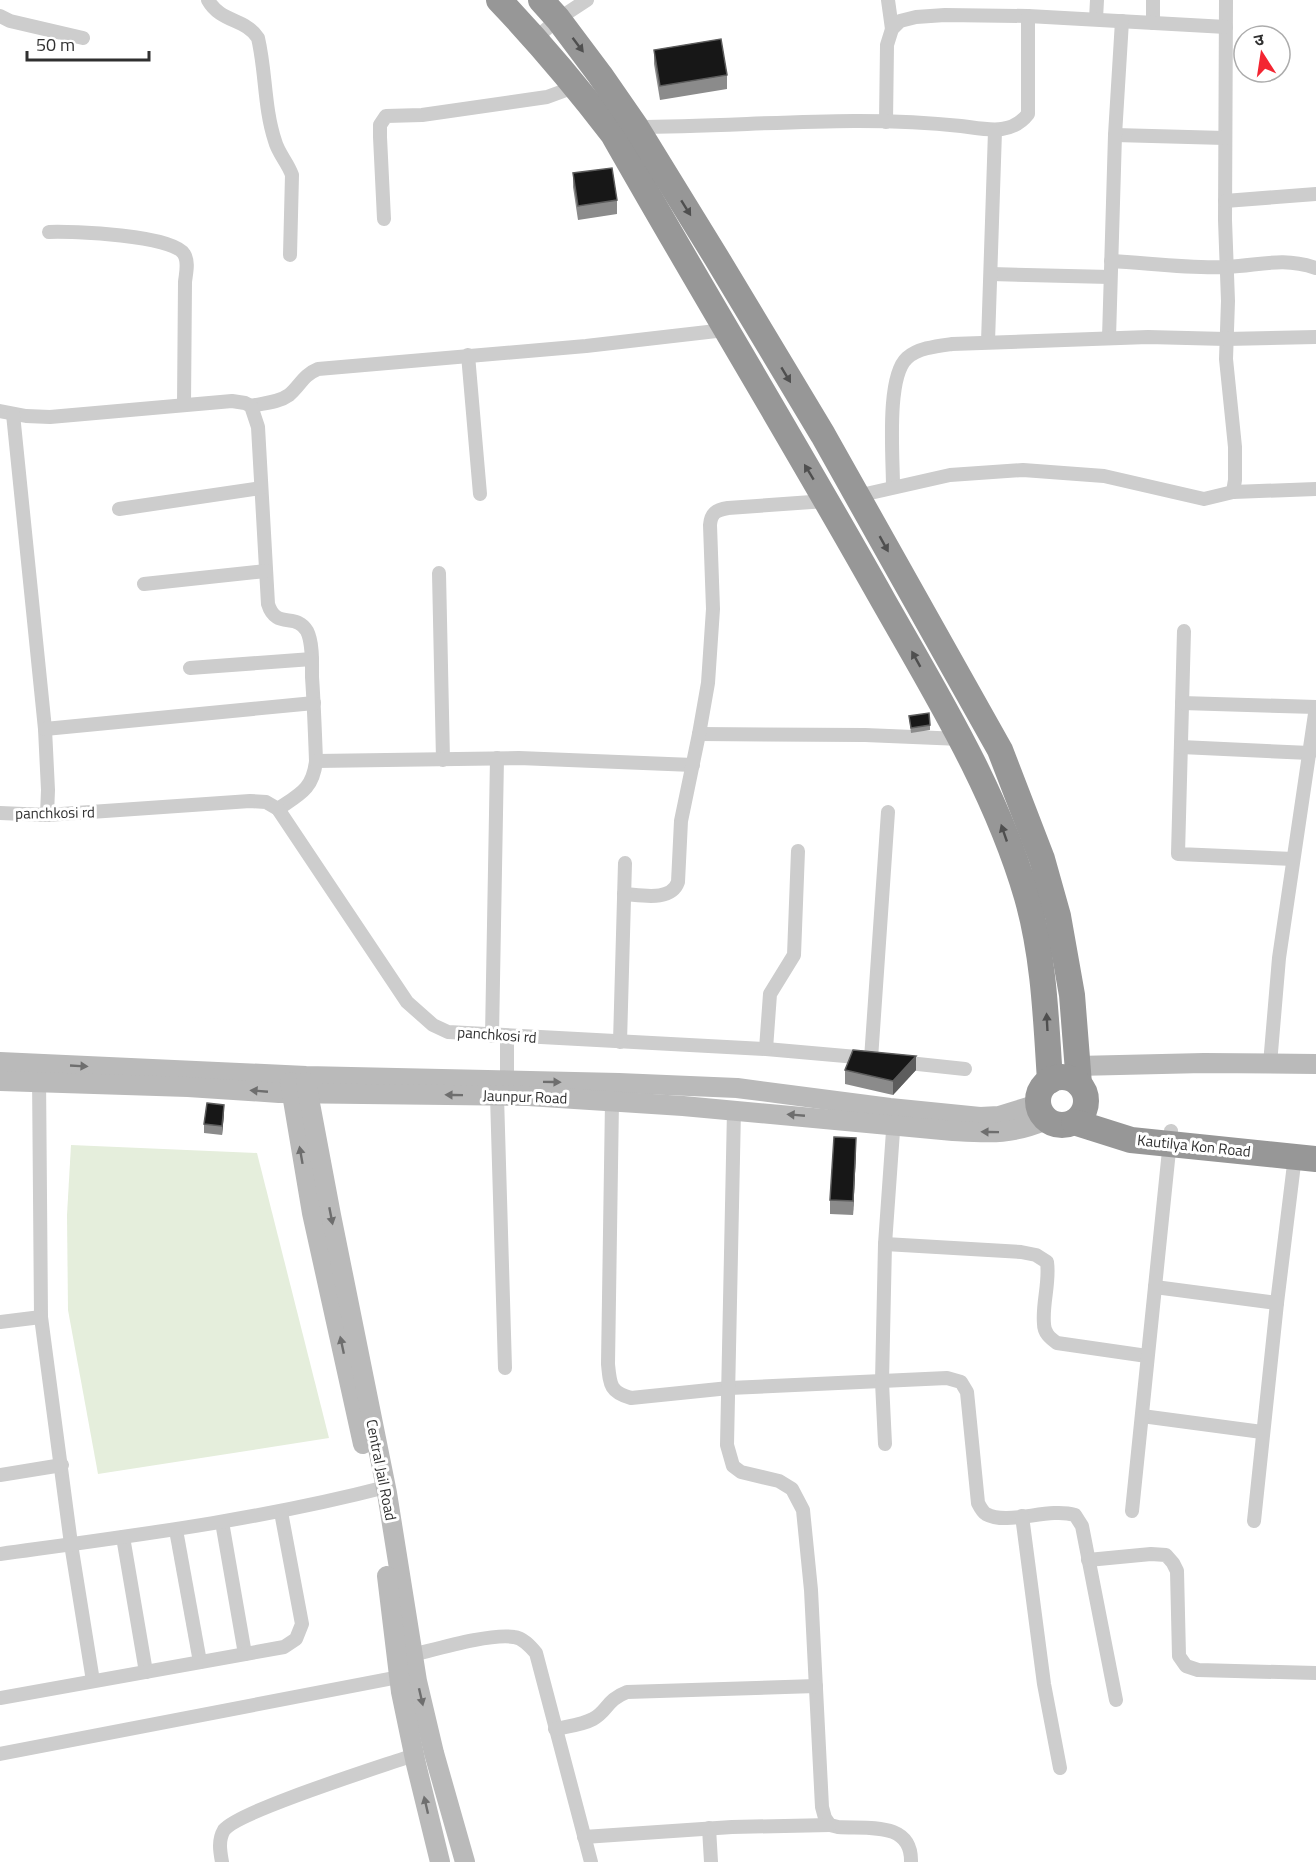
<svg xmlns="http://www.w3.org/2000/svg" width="1316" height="1862" viewBox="0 0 1316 1862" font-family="'Titillium Web','Noto Sans Devanagari',sans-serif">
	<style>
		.green { fill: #e5eedc }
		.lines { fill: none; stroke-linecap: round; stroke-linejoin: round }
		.street { stroke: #cdcdcd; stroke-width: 14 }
		.secondary { stroke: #bababa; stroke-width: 20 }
		.highway { stroke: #979797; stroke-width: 26 }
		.wall { fill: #8b8b8b }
		.shaded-wall { fill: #5d5d5d }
		.building { fill: #171717; stroke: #5d5d5d; stroke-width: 1.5 }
		.oneway { fill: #4f4f4f }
		.oneway2 { fill: #6e6e6e }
		.labels { text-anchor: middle; stroke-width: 6; stroke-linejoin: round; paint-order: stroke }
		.street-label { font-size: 15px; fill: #303030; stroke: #fff }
	</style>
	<rect width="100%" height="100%" fill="#fff"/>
	<!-- green -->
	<path class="green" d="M71,1145L257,1153L329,1438L98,1474L68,1310L67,1215Z"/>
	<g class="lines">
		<!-- street -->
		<g class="street">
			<path d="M208,0C221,23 245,18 258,38C266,72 264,108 275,141C278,153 288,163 292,175L290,255"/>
			<path d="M888,0L892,29"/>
			<path d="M1226,0L1225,220L1228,301L1226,359L1235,447V480L1233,492"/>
			<path d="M0,16L10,21L83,38"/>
			<path d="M1096,19L1097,0"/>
			<path d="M1153,23V0"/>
			<path d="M536,38L558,19L587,0"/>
			<path d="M886,122L887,45L892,29L900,21L916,17L945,15L1028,16L1226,27"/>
			<path d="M636,127C744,127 853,114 961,126C986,129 1011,136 1028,114V16"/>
			<path d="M1115,135L1225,138"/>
			<path d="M1225,201L1316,194"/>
			<path d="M384,219L380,137V125L386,116L422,115L547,97L577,86"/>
			<path d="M49,232C72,231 173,235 184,254C189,262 186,273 185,282L184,405"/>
			<path d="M1111,261C1149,263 1189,269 1228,267C1262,265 1282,257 1316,268"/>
			<path d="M991,274L1110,277"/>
			<path d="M1109,338L1115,135L1122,21"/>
			<path d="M988,342L995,131"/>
			<path d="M468,355L480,494"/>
			<path d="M251,406C263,403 278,403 289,395C300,386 303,375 318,369L586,346L725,330"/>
			<path d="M0,411L26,416L50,417L232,401L245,403L251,406L258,427L268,604C276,630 296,612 307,631C313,643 312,663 312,677C314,705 315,733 316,761C313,789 300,794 278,809"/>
			<path d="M13,414L45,729L48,790L47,815"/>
			<path d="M893,487C893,457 886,377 907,358C918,348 937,346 952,344L1148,337L1226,339L1316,337"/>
			<path d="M857,496L950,475L1023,470L1104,476L1204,499L1233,492L1316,489"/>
			<path d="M119,509L261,488"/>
			<path d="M439,573L443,760"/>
			<path d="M144,584L266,571"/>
			<path d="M1184,631L1178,854L1293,859"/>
			<path d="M190,668L312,659"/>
			<path d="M1182,703L1316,707"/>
			<path d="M45,729L314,703"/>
			<path d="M699,734L865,735L961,739"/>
			<path d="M1181,747L1310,753"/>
			<path d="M316,761L519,758L693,765"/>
			<path d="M0,813L47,815L250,801L266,802L278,809L407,1002L433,1025L448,1032L766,1049L868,1058"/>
			<path d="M624,894C641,895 671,902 678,882L681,821L699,734L708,683L713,609L710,525C711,513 716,510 728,508L826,501"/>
			<path d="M492,1036L497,758"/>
			<path d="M507,1036V1081"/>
			<path d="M620,1042L625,863"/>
			<path d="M766,1049L770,994L794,955L798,851"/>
			<path d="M871,1059L888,812"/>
			<path d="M899,1062L965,1069"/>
			<path d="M1270,1064L1279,958L1316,707"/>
			<path d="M39,1075L41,1317L71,1544L93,1681"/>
			<path d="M497,1096L505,1368"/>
			<path d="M612,1101L608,1364C610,1385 610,1392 631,1398L729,1388L947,1378L961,1382L967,1392L978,1503C980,1507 983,1512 986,1514C1008,1526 1048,1507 1075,1515L1082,1526L1116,1700"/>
			<path d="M734,1110L727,1445L733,1466L741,1472L779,1481L792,1489L803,1510L811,1590L822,1807L825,1818L830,1825L838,1827C868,1829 912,1821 911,1862"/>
			<path d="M885,1244L1021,1252L1036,1255L1047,1262C1050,1283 1042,1303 1044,1324C1044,1333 1050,1338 1057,1343L1147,1356"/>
			<path d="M1155,1287L1277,1303"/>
			<path d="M0,1322L41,1317"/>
			<path d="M1142,1416L1262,1432"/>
			<path d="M885,1444L882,1382L885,1244L894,1117"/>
			<path d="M0,1475L62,1465"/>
			<path d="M1132,1511L1171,1131"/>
			<path d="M1022,1516L1044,1684L1060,1768"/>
			<path d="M1254,1521L1277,1303L1295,1156"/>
			<path d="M222,1522L245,1654"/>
			<path d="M176,1530L200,1662"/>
			<path d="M123,1537L146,1672"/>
			<path d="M0,1554C130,1536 259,1520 386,1487"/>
			<path d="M1088,1560L1151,1554L1166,1555L1173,1563L1177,1571L1179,1656L1186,1666L1198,1670L1316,1673"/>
			<path d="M412,1655C437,1649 491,1633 514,1637C523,1638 530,1646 536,1653L591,1862"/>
			<path d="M0,1698L284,1647L296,1639L302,1624L281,1512"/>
			<path d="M555,1729C568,1726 582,1725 593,1719C608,1711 606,1700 627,1692L816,1686"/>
			<path d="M0,1754L399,1677"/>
			<path d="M709,1828L711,1862"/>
			<path d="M584,1837L732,1827L830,1825"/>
			<path d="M222,1862C220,1851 218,1840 224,1830C238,1811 383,1766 414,1755"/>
		</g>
		<!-- secondary -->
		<g class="secondary">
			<path d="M0,1062L306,1076L619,1083L737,1088L890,1108L980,1117L999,1116L1038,1104"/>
			<path d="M1077,1066L1204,1063L1316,1064"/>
			<path d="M0,1081L188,1087L279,1093L528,1096L683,1106L953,1131C990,1133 1011,1135 1046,1120"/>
			<path d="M290,1082L312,1213L363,1444"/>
			<path d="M306,1082L331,1215L387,1493L417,1681L434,1753L465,1862"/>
			<path d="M387,1576L401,1692L416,1764L440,1862"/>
		</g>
		<!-- highway -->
		<g class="highway">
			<path d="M499,0C540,43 577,87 613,134C702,291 796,445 884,602C938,697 996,791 1027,897C1044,957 1046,1019 1050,1081"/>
			<path d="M541,0L558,19L600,75L636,127L716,257L823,435L1000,750L1042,859L1058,916L1072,995L1079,1084"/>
			<circle cx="1062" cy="1101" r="24"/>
			<path d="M1074,1122L1131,1140L1316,1159"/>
		</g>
	</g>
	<!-- wall -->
	<g class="wall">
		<path d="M654,50L727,75V89L660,100L654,64Z"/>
		<path d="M573,173L617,200V214L578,220L573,187Z"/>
		<path d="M909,716L930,725V730L911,733Z"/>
		<path d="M845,1070H916L893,1095L845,1084Z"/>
		<path d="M224,1114L222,1135L204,1133V1124Z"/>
		<path d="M856,1152L853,1215L830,1214V1200Z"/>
	</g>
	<!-- shaded-wall -->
	<g class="shaded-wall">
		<path d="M916,1056V1070L893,1095V1081Z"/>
		<path d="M224,1105V1114L222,1135V1126Z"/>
		<path d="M856,1138V1152L853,1215V1201Z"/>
	</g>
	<!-- building -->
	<g class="building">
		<path d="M721,39L727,75L660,86L654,50Z"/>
		<path d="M612,168L617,200L578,206L573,173Z"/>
		<path d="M929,713L930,725L911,728L909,716Z"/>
		<path d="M853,1050L916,1056L893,1081L845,1070Z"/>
		<path d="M207,1103L224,1105L222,1126L204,1124Z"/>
		<path d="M834,1137L856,1138L853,1201L830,1200Z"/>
	</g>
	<!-- one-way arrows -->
	<defs><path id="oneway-solid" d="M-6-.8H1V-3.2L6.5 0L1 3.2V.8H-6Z" transform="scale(1.5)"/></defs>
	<g class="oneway">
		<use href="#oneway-solid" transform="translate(578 45) rotate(53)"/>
		<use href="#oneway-solid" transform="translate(686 208) rotate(58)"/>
		<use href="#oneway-solid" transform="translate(786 375) rotate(59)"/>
		<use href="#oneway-solid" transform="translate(809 472) rotate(-121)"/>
		<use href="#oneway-solid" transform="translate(884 544) rotate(61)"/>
		<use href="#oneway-solid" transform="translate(916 659) rotate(-119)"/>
		<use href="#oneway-solid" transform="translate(1004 833) rotate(-109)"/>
		<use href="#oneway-solid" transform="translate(1047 1022) rotate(-93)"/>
	</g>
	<g class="oneway2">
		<use href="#oneway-solid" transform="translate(79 1066) rotate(3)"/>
		<use href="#oneway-solid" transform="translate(552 1082) rotate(1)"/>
		<use href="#oneway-solid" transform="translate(259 1091) rotate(-175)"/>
		<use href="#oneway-solid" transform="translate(454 1095) rotate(-179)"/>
		<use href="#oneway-solid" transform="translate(796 1115) rotate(-175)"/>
		<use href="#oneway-solid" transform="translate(990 1132) rotate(-179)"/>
		<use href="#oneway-solid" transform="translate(301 1155) rotate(-100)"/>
		<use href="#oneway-solid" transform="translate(331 1216) rotate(79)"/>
		<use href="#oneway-solid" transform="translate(342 1345) rotate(-102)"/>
		<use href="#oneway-solid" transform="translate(421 1697) rotate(77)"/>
		<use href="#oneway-solid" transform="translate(426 1805) rotate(-103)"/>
	</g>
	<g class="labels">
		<!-- street labels -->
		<g class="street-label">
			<text transform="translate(55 813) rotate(-1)" y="5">panchkosi rd</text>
			<text transform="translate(497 1035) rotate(4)" y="5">panchkosi rd</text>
			<text transform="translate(525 1097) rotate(2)" y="5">Jaunpur Road</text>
			<text transform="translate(1194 1146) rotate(6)" y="5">Kautilya Kon Road</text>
			<text transform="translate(381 1470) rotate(79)" y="5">Central Jail Road</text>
		</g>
	</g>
	<!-- north arrow -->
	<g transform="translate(1262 54) rotate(348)"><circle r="28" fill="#ffffff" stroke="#acacac" stroke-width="1.5"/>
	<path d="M0-4.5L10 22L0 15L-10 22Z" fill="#f32531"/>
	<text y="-9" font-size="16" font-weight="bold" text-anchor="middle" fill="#303030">उ</text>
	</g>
	<!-- scale -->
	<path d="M27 51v9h122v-9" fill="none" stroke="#303030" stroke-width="3"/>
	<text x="36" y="51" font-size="18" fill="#303030" stroke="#ffffff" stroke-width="4.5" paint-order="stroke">50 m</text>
</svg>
